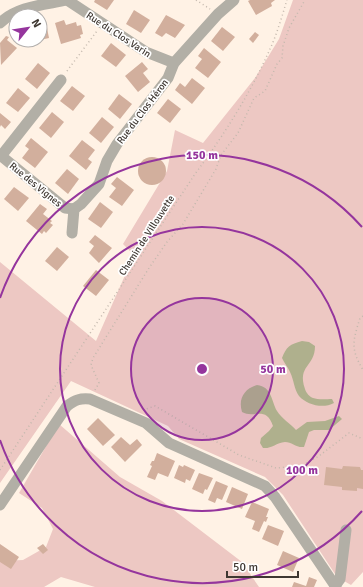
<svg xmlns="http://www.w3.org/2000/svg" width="363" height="587" viewBox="0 0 363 587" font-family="Signika,sans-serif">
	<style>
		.green { fill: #edc8c3 }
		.water { fill: #afb08d }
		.building { fill: #d2af9d }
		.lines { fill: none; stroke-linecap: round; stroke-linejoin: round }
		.path { stroke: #c3b8ad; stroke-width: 1.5; stroke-dasharray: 1 3; stroke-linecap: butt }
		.minor { stroke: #b2afa6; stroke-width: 11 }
		.ring { fill: none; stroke: #95359d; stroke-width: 2 }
		.labels { text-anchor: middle; stroke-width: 3.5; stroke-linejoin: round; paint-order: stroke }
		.street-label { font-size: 10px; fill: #3e3731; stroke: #fff }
		.centre { fill: #95359d; stroke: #fff; stroke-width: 2 }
		.ring-label { font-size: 12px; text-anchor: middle; font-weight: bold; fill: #95359d; stroke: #fff; stroke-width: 3.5; stroke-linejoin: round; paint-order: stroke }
	</style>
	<rect width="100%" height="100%" fill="#fff2e5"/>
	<!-- green -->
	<g class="green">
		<path d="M293,0H363V572L351,585L337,577L283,495L265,477L179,439L168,426L71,381L0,483V262L96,341L134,255L123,244L167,171L175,130L203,143L255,78L279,39Z"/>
		<path d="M59,424L120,477L162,501L242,562L259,587H95L61,577L44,587H0V561L23,560L46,547L53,529L42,508L19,493Z"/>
	</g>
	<!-- water -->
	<g class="water">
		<path d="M302,341L309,342L315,346C315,367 297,365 305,389C306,393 310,397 313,398C318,400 327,399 332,399L334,403C323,409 307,405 299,396C294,389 294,380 290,372C288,367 284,363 282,358C286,347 290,344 302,341Z"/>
		<path d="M257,385C272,387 271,400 277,411C281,418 291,424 296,430L307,422L325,421L339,416L342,419L329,430H314L309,432L304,447C296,448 292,442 285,442C276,443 271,449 263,448L260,443L261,438L269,431L273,426C266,405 254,419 242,412C238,399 244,389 257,385Z"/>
	</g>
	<!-- building -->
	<g class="building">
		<path d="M95,0H114L107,10L94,2Z"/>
		<path d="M250,0H275L271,3L272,6L256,15L248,1Z"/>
		<path d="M134,10L150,20L141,33L126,24Z"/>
		<path d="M166,15L185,25L175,38L166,33L162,37L155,33Z"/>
		<path d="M64,20L66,25L76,22L77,26L81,25L83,34L80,35L81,38L61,44L55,23Z"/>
		<path d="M46,23L49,38L40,40V24Z"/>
		<path d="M222,27L235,37L223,51L211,41Z"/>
		<path d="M255,32L259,35L253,43L249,39Z"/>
		<path d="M6,36L9,37L7,40L17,48L1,65L0,43Z"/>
		<path d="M111,43L126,55L116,67L101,56Z"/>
		<path d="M204,48L221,62L208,78L195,68L202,59L198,56Z"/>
		<path d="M142,62L148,69L143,73L150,82L138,92L125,76Z"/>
		<path d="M38,63L50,73L37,89L25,79Z"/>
		<path d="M192,78L205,88L192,104L175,90L180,83L185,87Z"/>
		<path d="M72,86L85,96L73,111L60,101Z"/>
		<path d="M18,88L30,98L18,112L6,103Z"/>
		<path d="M119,94L132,104L120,119L108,109Z"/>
		<path d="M168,99L181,109L170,123L157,113Z"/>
		<path d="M52,112L64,122L51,138L39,128Z"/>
		<path d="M0,113L11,122L5,129L1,125L0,127Z"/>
		<path d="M102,117L114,127L101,143L89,133Z"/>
		<path d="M31,138L48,152L35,168L22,158L29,149L25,146Z"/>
		<path d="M82,140L95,150L88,159L92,162L86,170L69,156Z"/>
		<circle cx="152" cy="171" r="14"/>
		<path d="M67,169L79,179L68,194L55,183Z"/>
		<path d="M117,177L134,190L122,206L109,197L116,188L111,184Z"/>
		<path d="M14,187L29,198L18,211L4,199Z"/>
		<path d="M100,202L113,212L101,228L88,219Z"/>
		<path d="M40,204L47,209L43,214L52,221L50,223L53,225L46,233L44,231L42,234L26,221Z"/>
		<path d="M95,235L112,248L99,263L89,253L94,246L89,242Z"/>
		<path d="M57,247L69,257L57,271L45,261Z"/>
		<path d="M96,270L109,280L96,296L83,286Z"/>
		<path d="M98,418L115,435L103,446L87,429Z"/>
		<path d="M121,437L130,445L137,439L142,445L125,462L111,447Z"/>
		<path d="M157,453L175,461L168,477L158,473L155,480L147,477L152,466L150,465L152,461H154Z"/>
		<path d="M179,465L183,467L184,465L195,470L190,481L186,479L185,483L174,478Z"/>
		<path d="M343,466L360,467L361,470H363V489L357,488V491L342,490V487L324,485L326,467L342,469Z"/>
		<path d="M199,473L213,478L207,490L205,489L203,494L192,489Z"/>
		<path d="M216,481L228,486L222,500L217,498L215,503L208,500Z"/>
		<path d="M232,487L248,494L242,509L226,502Z"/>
		<path d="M252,502L269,509L266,517H268L266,522L264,521L259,532L252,529L255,521L245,517Z"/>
		<path d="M268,525L284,531L278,546L262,539Z"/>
		<path d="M0,544L19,557L11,569L0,562Z"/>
		<path d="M43,544L48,550L43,554L37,548Z"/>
		<path d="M283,551L299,558L293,572L277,565Z"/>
		<path d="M309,577L317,580L314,587H292L294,582L306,586Z"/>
	</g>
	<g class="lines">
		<!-- path -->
		<g class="path">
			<path d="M196,0L210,9"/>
			<path d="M67,71L97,31"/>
			<path d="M363,316L360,318C353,341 350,348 363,370"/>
			<path d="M95,390L99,383L91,365L93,358L149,268L167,242L183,224L216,169L221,155L238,133L254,98L265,91L277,64L282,58L283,46L289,28L305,0"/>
			<path d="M143,410L155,406L239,455L276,468L301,466L319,456L349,433L363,439"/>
			<path d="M0,470L195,174C224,135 250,94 270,49C277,34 282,16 287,0"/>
		</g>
		<!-- minor -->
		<g class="minor">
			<path d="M67,0L146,52L174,63"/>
			<path d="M0,23C18,6 44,5 67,0"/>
			<path d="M0,155L65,208L74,209"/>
			<path d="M1,156L61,80"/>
			<path d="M74,209L81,204L99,184L107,161L117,144L168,78L174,63L218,14L234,0"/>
			<path d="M72,233L74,209"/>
			<path d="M0,505L67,406C75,400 80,398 90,399L146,423L169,443L265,486L275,497L336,587"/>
			<path d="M335,586L340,579L346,530"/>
		</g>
	</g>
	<!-- distance rings -->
	<circle cx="202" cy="369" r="71" fill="#95359d" fill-opacity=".12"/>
	<g class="ring">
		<circle cx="202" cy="369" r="71"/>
		<circle cx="202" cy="369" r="142"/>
		<path d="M362 511A214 214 0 0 1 0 440M0 298A214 214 0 0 1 362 227"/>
	</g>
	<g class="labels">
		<!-- street labels -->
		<g class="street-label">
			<text transform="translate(119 34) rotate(33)" y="4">Rue du Clos Varin</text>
			<text transform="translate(142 111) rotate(-53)" y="4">Rue du Clos Héron</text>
			<text transform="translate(36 184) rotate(39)" y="4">Rue des Vignes</text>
			<text transform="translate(146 235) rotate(-57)" y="4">Chemin de Villouvette</text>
		</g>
	</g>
	<circle cx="202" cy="369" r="6" class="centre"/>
	<g class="ring-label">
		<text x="202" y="159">150 m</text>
		<text x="273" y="373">50 m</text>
		<text x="302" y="474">100 m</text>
	</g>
	<!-- north arrow -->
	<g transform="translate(28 28) rotate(60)"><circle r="19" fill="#ffffff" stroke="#b2afad"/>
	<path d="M0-3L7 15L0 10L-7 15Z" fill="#95359d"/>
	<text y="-6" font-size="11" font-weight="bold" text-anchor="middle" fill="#3e3731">N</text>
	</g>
	<!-- scale -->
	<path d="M227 571v6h71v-6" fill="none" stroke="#3e3731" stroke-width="2"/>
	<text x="233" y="571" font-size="12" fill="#3e3731" stroke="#ffffff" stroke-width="3" paint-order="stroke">50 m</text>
</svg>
